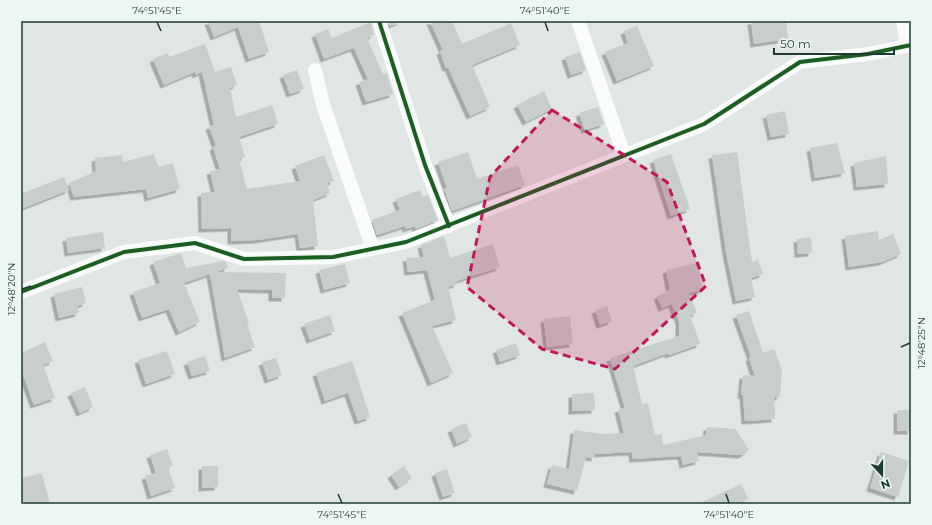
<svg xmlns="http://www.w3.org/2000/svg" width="932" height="525" viewBox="0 0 932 525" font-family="Montserrat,sans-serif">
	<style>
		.building { fill: #c7cecb; filter: url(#shadow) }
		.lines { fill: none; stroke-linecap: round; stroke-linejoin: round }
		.minor { stroke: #fafbfb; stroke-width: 14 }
		.cycleway-casing { stroke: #edf7f2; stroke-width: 6 }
		.cycleway { stroke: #1b5e20; stroke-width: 4 }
		.marked { fill: #c2185b; fill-opacity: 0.2; stroke: #c2185b; stroke-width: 3; stroke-dasharray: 8 5; stroke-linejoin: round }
		.ticks { fill: none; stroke: #1d3b32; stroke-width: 1.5 }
		.neatline { fill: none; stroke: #1d3b32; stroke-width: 1.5 }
		.ticks-label { font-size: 10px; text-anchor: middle; fill: #1d3b32 }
	</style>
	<defs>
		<filter id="shadow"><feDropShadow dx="-3.5" dy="3.5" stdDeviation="0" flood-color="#0004"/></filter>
	</defs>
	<rect width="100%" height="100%" fill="#e0e6e3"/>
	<!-- building -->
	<g class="building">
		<path d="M208,21H259L269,52L249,59L238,27L214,37Z"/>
		<path d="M388,21H402L390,26Z"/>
		<path d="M430,21H452L462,44L511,23L520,45L472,65L490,107L470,116L448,67L446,68L440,51L443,50Z"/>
		<path d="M751,21H786L788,39L754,44Z"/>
		<path d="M371,22L374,35L367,38L383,74L387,73L393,94L366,102L359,82L368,79L354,48L324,59L315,34L328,29L332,38Z"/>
		<path d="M637,26L654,66L617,81L605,52L628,43L624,31Z"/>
		<path d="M205,44L215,72L231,67L237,85L230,88L236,117L272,105L278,124L239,137L245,157L239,159L247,189L300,181L295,166L324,155L334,181L327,183L330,193L313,200L318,246L300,248L298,234L257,240L231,241V228L202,229L201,193L215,192L210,171L220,169L213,147L216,146L209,126L214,125L202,72L196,75L195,72L164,85L153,59L168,53L169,57Z"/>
		<path d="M580,52L586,70L571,75L565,57Z"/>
		<path d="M297,70L304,89L290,94L283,75Z"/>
		<path d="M544,91L552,109L526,122L517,105Z"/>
		<path d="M598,107L604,124L585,130L579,113Z"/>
		<path d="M785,111L789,134L771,137L766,115Z"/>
		<path d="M837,143L845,173L815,178L810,148Z"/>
		<path d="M468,152L477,179L518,165L525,185L452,211L444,189L447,188L438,162Z"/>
		<path d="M737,152L752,262L758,260L763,274L751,278L755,297L736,301L726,252L712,155Z"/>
		<path d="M154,154L158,167L173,163L180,189L148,198L146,189L74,197L69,183L96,171L95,158L122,155L123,162Z"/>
		<path d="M671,154L690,209L671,216L653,160Z"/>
		<path d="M886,156L888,184L857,187L854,163Z"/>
		<path d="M64,177L69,190L21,209V194Z"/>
		<path d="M420,190L422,197L428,195L438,220L416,229L415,226L406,229L405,226L377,235L372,220L400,210L396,199Z"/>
		<path d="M878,231L879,240L893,234L901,254L882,262L849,267L845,236Z"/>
		<path d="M103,232L105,248L68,253L66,238Z"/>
		<path d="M444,236L450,258L493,244L500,267L457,281V284L448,287L456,320L432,326L453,373L431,383L402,313L435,300L427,270L408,272L406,258L424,257L421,245Z"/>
		<path d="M811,237L812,253L798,254L797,239Z"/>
		<path d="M181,253L186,268L223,261L226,262L228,268L216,272L286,273L285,298H272V290L237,289L249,323L247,324L255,347L225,358L210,274L184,283L200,322L179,332L169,309L142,318L133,292L160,283L153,262Z"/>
		<path d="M697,263L703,290L688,293L697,313L690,315L700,344L669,355L668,353L633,366L642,404L648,403L655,435L662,434L663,445L706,435L707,427L736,429L749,450L742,455L697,452L699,461L683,465L681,456L633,459L632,452L595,454V458L586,457L577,491L547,484L552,465L569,469L574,430L601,434L624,433L618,409L625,408L610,358L679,336V321L672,304L662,308L657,296L670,290L666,270Z"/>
		<path d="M345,264L350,283L324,290L319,270Z"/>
		<path d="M82,287L86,303L77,306L79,313L59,318L54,294Z"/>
		<path d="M607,306L612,321L600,325L595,310Z"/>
		<path d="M749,311L763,353L774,349L782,370L780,397H774L775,419L745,421L743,395H741L743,375L755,376L749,358L751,357L736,315Z"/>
		<path d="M330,315L335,331L310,340L304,324Z"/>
		<path d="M570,316L573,344L547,347L544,319Z"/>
		<path d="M45,342L53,361L43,365L55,398L34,405L21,369V353Z"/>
		<path d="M516,343L520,355L500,362L496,350Z"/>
		<path d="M167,351L175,374L146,384L138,360Z"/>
		<path d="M205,356L210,371L192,376L187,362Z"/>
		<path d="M276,358L282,375L268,380L262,362Z"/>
		<path d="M352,361L370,417L358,421L348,393L325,401L316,373Z"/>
		<path d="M85,387L93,407L80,413L71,393Z"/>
		<path d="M594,393L595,410L572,411V394Z"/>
		<rect x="897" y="410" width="14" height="21"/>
		<path d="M466,423L472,437L457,444L451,429Z"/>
		<path d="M167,449L173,465L168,467L175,488L151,496L145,476L156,473L150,455Z"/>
		<path d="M881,452L909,461L898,497L870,488Z"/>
		<path d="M202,466H218V487L202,488Z"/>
		<path d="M404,466L412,478L399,487L391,475Z"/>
		<path d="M447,469L455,493L443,497L435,473Z"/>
		<path d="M42,473L50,504H23L21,478Z"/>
		<path d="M741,484L748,499L737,504H698Z"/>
	</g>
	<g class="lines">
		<!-- minor -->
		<g class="minor">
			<path d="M379,21L425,165L449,226"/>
			<path d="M578,21L624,155"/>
			<path d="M903,21L907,46"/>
			<path d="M315,70L323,105L373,249"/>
			<path d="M21,292L124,252L195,243L244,259L333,257L406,242L704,124L800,62L868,54L911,45"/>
		</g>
		<defs>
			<g id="cycleway">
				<path d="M379,21L425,165L449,226"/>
				<path d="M21,292L124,252L195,243L244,259L333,257L406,242L704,124L800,62L868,54L911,45"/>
			</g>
		</defs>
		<!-- cycleway casing -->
		<use href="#cycleway" class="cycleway-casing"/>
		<!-- cycleway -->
		<use href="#cycleway" class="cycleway"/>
	</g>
	<!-- marked area -->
	<path class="marked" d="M552,110L667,182L706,286L615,369L542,349L467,287L490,177Z"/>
	<!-- ticks -->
	<path class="ticks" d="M157,22L161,31M545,22L548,31M22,289L31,286M901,347L910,343M338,494L342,503M726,494L729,503"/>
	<!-- border -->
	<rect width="932" height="525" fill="none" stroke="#edf7f2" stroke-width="44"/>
	<!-- north arrow -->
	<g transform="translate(882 475) rotate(159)" stroke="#edf7f2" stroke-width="3" paint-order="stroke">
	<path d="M0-3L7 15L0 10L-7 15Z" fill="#1d3b32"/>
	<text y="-6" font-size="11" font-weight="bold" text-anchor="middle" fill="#1d3b32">N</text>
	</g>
	<!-- scale -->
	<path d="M774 48v6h120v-6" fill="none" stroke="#1d3b32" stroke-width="2"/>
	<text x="780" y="48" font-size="12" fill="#1d3b32" stroke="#edf7f2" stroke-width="3" paint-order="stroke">50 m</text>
	<rect x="22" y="22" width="888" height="481" class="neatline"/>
	<g class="ticks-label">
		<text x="157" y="14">74°51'45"E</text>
		<text x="545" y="14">74°51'40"E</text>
		<text transform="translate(11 289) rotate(-90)" y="4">12°48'20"N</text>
		<text transform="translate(921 343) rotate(-90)" y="4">12°48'25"N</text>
		<text x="342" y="518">74°51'45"E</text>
		<text x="729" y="518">74°51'40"E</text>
	</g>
</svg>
